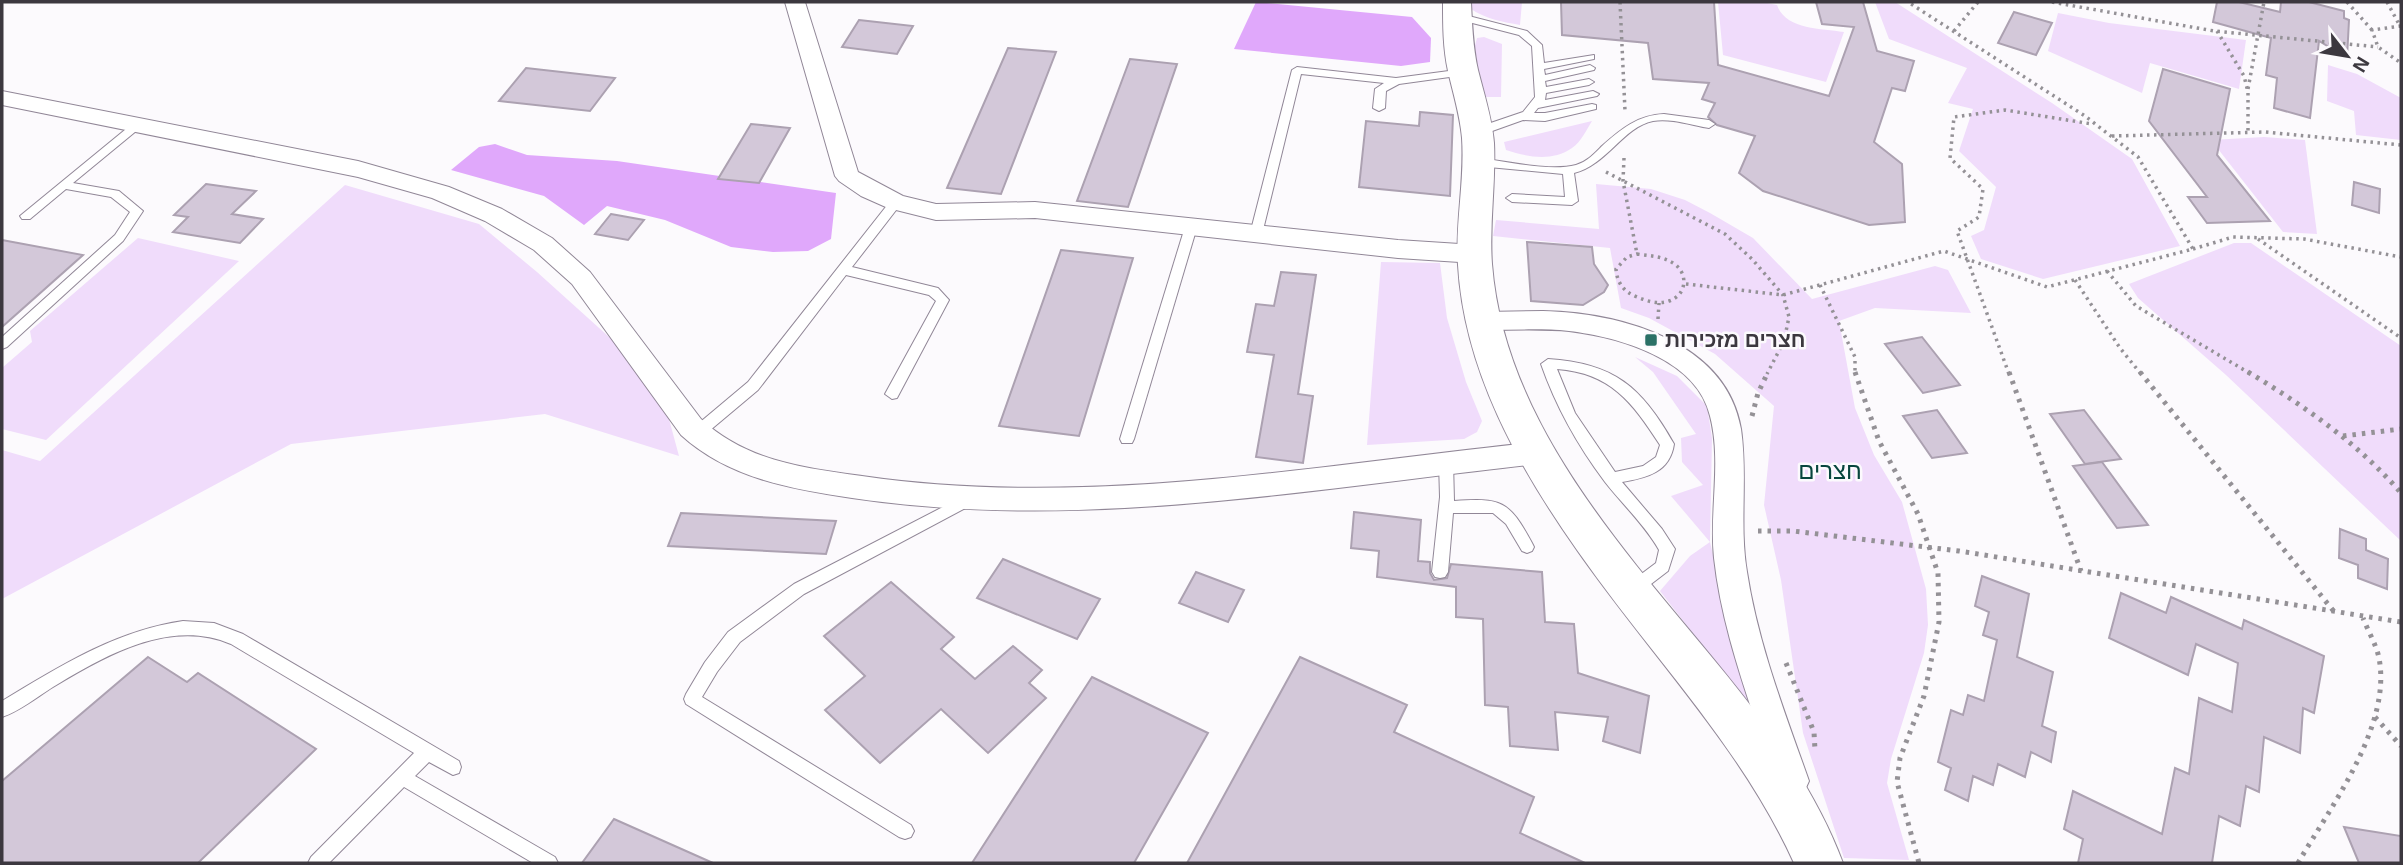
<svg xmlns="http://www.w3.org/2000/svg" width="2403" height="865" viewBox="0 0 2403 865" font-family="Arial,'Noto Sans Hebrew',sans-serif">
	<style>
		.green { fill: #f0dcfb }
		.forest { fill: #e0a8fb }
		.building { fill: #d3c8d9; stroke: #aca1b1; stroke-width: 2 }
		.lines { fill: none; stroke-linecap: round; stroke-linejoin: round }
		.lane-casing { stroke: #918797; stroke-width: 2 }
		.street-casing { stroke: #918797; stroke-width: 2 }
		.secondary-casing { stroke: #918797; stroke-width: 2 }
		.path-far1 { stroke: #949196; stroke-width: 3.5; stroke-dasharray: 2.5 4.5; stroke-linecap: butt }
		.path { stroke: #949196; stroke-width: 5; stroke-dasharray: 3.5 6; stroke-linecap: butt }
		.lane { fill: #fff; fill-rule: evenodd }
		.street { fill: #fff; fill-rule: evenodd }
		.secondary { fill: #fff; fill-rule: evenodd }
		.poi-dot { fill: #2b7166; stroke: #fcfafd; stroke-width: 2.5 }
		.labels { text-anchor: middle; stroke-width: 5; stroke-linejoin: round; paint-order: stroke }
		.poi-label { font-size: 21px; font-weight: bold; fill: #3c383f; stroke: #fcfafd; text-anchor: start }
		.quarter-label { font-size: 24px; fill: #08463e; stroke: #fcfafd }
	</style>
	<rect width="100%" height="100%" fill="#fcfafd"/>
	<!-- green -->
	<g class="green">
		<path d="M1470,2H1522L1520,25C1503,22 1486,19 1471,9Z"/>
		<path d="M1718,2H1762L1777,5C1786,30 1820,28 1844,32L1826,82L1723,55Z"/>
		<path d="M1875,2H1895L2052,103L2132,159L2180,246L2043,279L1981,259L1971,236L1984,230L1996,187L1959,151L1973,109L1948,103L1967,68L1889,39Z"/>
		<path d="M2058,13L2109,23L2246,40L2239,89L2150,63L2142,93L2048,51Z"/>
		<path d="M1484,37L1502,44L1501,97H1484L1474,49L1477,38Z"/>
		<path d="M2328,65L2357,74L2401,98V140L2356,135L2354,111L2327,101Z"/>
		<path d="M1592,121C1587,129 1581,142 1572,148C1552,162 1527,157 1506,150L1504,142Z"/>
		<path d="M2264,137L2305,140L2317,234L2283,232L2211,140Z"/>
		<path d="M1596,184L1651,189L1685,200L1710,213L1753,238L1812,299L1935,266L1948,270L1971,313L1875,308L1839,321L1855,408L1874,455L1902,502L1926,589L1928,625L1924,653L1891,759L1887,783L1909,860L1844,858L1803,733L1781,580L1764,505L1774,406L1715,354L1649,318L1621,308L1610,248L1493,236L1496,220L1599,229Z"/>
		<path d="M345,185L479,224L537,272L659,382L679,456L545,414L291,444L2,599V450L40,461Z"/>
		<path d="M138,238L239,261L46,440L2,429V368L32,342L30,331Z"/>
		<path d="M2234,243H2251L2401,346V541L2226,375L2138,298L2129,284Z"/>
		<path d="M1381,262L1440,263L1447,318L1466,382L1482,421L1477,432L1464,439L1367,445Z"/>
		<path d="M1635,357L1677,376L1707,406L1712,438L1710,542L1724,603L1759,719L1660,591L1690,556L1710,542L1671,496L1703,485L1682,462L1681,438L1696,434L1653,372Z"/>
	</g>
	<!-- forest -->
	<g class="forest">
		<path d="M1256,2L1412,17L1431,38L1430,62L1401,66L1234,49Z"/>
		<path d="M495,144L527,155L617,161L836,193L831,239L808,251L773,252L731,247L665,220L607,206L584,225L544,196L451,170L479,147Z"/>
	</g>
	<!-- building -->
	<g class="building">
		<path d="M1561,2H1714L1718,65L1829,96L1854,27L1822,24L1816,2H1863L1877,51L1914,61L1905,91L1892,88L1874,142L1902,164L1905,222L1869,225L1763,191L1739,173L1755,136L1717,125L1708,117L1715,103L1702,99L1709,83L1653,79L1648,43L1562,35Z"/>
		<path d="M2217,2H2239L2280,12L2281,2H2309L2344,11V18L2349,20L2347,58L2319,41L2310,118L2274,108L2277,78L2266,75L2271,38L2213,22Z"/>
		<path d="M2014,12L2052,23L2036,55L1998,43Z"/>
		<path d="M859,20L913,26L897,54L842,47Z"/>
		<path d="M1008,48L1056,52L1001,194L947,188Z"/>
		<path d="M1130,59L1177,64L1128,207L1077,201Z"/>
		<path d="M526,68L615,78L590,111L499,101Z"/>
		<path d="M2163,69L2230,89L2217,155L2270,221L2207,223L2188,197H2207L2149,121Z"/>
		<path d="M1420,112L1453,115L1450,196L1359,187L1366,121L1419,126Z"/>
		<path d="M751,124L790,128L759,183L718,179Z"/>
		<path d="M2354,182L2380,189L2379,213L2352,205Z"/>
		<path d="M206,184L256,191L232,214L263,219L240,243L173,232L188,217L174,215Z"/>
		<path d="M611,214L644,220L628,240L595,234Z"/>
		<path d="M2,240L83,255L2,327Z"/>
		<path d="M1527,242L1592,247L1594,264L1608,285L1604,292L1583,305L1531,301Z"/>
		<path d="M1061,250L1133,258L1079,436L999,426Z"/>
		<path d="M1281,272L1316,275L1298,394L1313,396L1303,463L1256,457L1274,355L1247,352L1256,304L1274,306Z"/>
		<path d="M1922,337L1960,385L1923,393L1885,344Z"/>
		<path d="M1937,410L1967,453L1932,458L1903,416Z"/>
		<path d="M2084,410L2121,459L2085,464L2050,414Z"/>
		<path d="M2102,462L2148,525L2117,528L2073,466Z"/>
		<path d="M1354,512L1421,520L1418,561L1430,562V573L1434,580L1447,578L1451,564L1542,572L1545,622L1574,624L1578,673L1649,696L1640,753L1603,741L1608,717L1555,712L1558,750L1510,746L1508,707L1485,705L1483,619L1456,617V587L1377,577L1379,551L1351,548Z"/>
		<path d="M681,513L836,521L826,554L668,546Z"/>
		<path d="M2340,529L2366,539V550L2388,559L2387,589L2358,578V565L2339,558Z"/>
		<path d="M1003,559L1100,599L1077,639L977,598Z"/>
		<path d="M1196,572L1244,590L1228,622L1179,603Z"/>
		<path d="M1982,576L2029,594L2017,657L2053,672L2042,726L2056,732L2051,762L2031,752L2025,777L1998,764L1993,785L1973,776L1968,801L1945,790L1951,768L1938,762L1951,710L1963,715L1968,695L1984,701L1997,640L1983,635L1989,612L1975,606Z"/>
		<path d="M891,582L954,637L941,649L975,679L1013,646L1042,670L1029,683L1046,698L988,753L941,709L880,763L825,710L865,676L824,636Z"/>
		<path d="M2121,593L2166,613L2171,597L2242,629L2244,620L2324,656L2314,713L2303,708L2300,753L2264,737L2259,792L2246,786L2240,826L2219,816L2212,863H2078L2083,839L2064,829L2073,791L2162,834L2175,768L2189,774L2199,698L2232,712L2238,663L2196,644L2188,675L2109,638Z"/>
		<path d="M148,657L187,682L198,673L316,749L198,863H2V781Z"/>
		<path d="M1300,657L1407,705L1394,732L1534,797L1520,833L1585,863H1187Z"/>
		<path d="M1092,677L1208,733L1134,863H972Z"/>
		<path d="M614,819L713,863H582Z"/>
		<path d="M2344,827L2401,836V863H2359Z"/>
	</g>
	<g class="lines">
		<defs>
			<g id="lane">
				<path d="M1457,13L1527,31L1542,45L1544,63L1594,55V59L1544,69L1545,75L1590,65L1595,68L1594,70L1545,81L1546,87L1589,79L1594,82L1589,85L1546,93L1545,100L1593,91L1599,94L1597,96L1538,108L1534,113H1545L1592,104L1596,105V109L1545,121L1523,120L1481,135H1473V129L1523,112L1535,97L1532,46L1519,35L1453,18V14Z"/>
				<path d="M1297,67L1396,78L1464,69L1469,72L1464,75L1399,84L1386,91L1385,108L1379,111L1373,108L1375,89L1384,83L1301,74L1262,234L1256,238L1250,234L1292,70Z"/>
				<path d="M1664,114L1709,120L1715,124L1709,128C1691,125 1671,118 1653,121C1623,127 1607,165 1574,173L1578,201L1572,205L1512,202L1506,198L1512,194L1565,197L1563,174L1478,166L1472,162L1478,158C1507,161 1549,172 1576,165C1587,162 1595,153 1602,146C1621,129 1638,115 1664,114Z"/>
				<path d="M137,120L143,124L141,127L73,183L119,191L143,211L123,241L7,347L2,349V337L115,235L130,212L111,197L66,189L30,219H22L20,216Z"/>
				<path d="M896,198L900,199L902,202L900,205L852,267L938,288L949,300L897,398L892,399L885,394L936,301L929,295L846,275L758,390L702,437H692L690,433L692,429L748,382L892,199Z"/>
				<path d="M1191,223L1197,227L1134,439L1132,443H1122L1120,439L1185,227Z"/>
				<path d="M1548,359C1614,363 1642,387 1674,444C1670,472 1647,478 1622,482L1662,529L1675,549L1668,571L1638,594L1633,596L1628,594L1625,589L1628,584L1656,563L1659,550C1645,525 1623,505 1605,482C1578,446 1556,407 1541,364ZM1557,369C1611,373 1632,402 1660,445L1656,457L1643,466L1615,472L1575,413Z"/>
				<path d="M1446,456L1451,458L1453,462L1454,501C1501,498 1509,500 1532,543L1534,547L1532,551L1527,553L1522,551L1506,524L1493,513H1453L1448,572L1445,577L1440,578L1435,577L1432,572L1440,497L1439,462L1441,458Z"/>
				<path d="M968,494L973,496L975,500L973,504L804,594L740,642L717,672L702,697L911,825L914,831L911,837L905,839L899,837L686,704L684,699L686,694L705,662L728,632L794,584Z"/>
				<path d="M183,621L214,623L243,634L459,761L461,767L459,773L453,775L429,762L415,776L555,857L558,863H533L404,787L329,863H308L311,857L414,753L231,644C171,618 105,655 53,687C37,697 20,711 2,717V701C60,666 115,631 183,621Z"/>
			</g>
			<g id="street">
				<path d="M785,2H805L858,172L903,196L936,204L1035,202L1398,240L1475,245L1484,248L1487,254L1484,260L1475,263L1398,258L1035,218L936,220L888,208L861,196L839,181L835,176Z"/>
				<path d="M2,91L358,161L449,187L502,209L552,238L590,272L701,419C746,461 803,468 862,476C1087,509 1314,465 1537,442L1547,445L1551,453L1547,461L1537,464C1309,489 1080,532 852,498C791,489 728,478 681,435L572,284L534,250L485,221L432,198L358,177L2,105Z"/>
				<path d="M1543,311C1621,313 1726,341 1741,429C1748,477 1739,525 1747,572C1758,644 1785,713 1809,781L1804,792L1792,797L1780,792C1769,768 1762,742 1754,717C1737,666 1720,613 1714,558C1709,511 1722,462 1710,416C1697,359 1619,337 1569,331C1541,328 1512,330 1484,330L1475,328L1471,321L1475,314L1484,312Z"/>
			</g>
			<path id="secondary" d="M1443,2H1471C1472,25 1473,48 1478,70C1484,94 1492,118 1494,143C1496,183 1489,224 1492,264C1501,379 1566,477 1636,565C1711,660 1800,748 1843,863H1794C1741,746 1650,655 1577,550C1518,466 1464,370 1458,265C1455,223 1465,181 1462,138C1460,115 1453,93 1448,71C1443,48 1443,25 1443,2Z"/>
		</defs>
		<!-- lane casing -->
		<use href="#lane" class="lane-casing"/>
		<!-- street casing -->
		<use href="#street" class="street-casing"/>
		<!-- secondary casing -->
		<use href="#secondary" class="secondary-casing"/>
		<!-- path-far1 -->
		<g class="path-far1">
			<path d="M1620,2L1625,111"/>
			<path d="M2052,2L2214,31L2378,47"/>
			<path d="M2347,2L2372,30"/>
			<path d="M2387,2L2400,26"/>
			<path d="M2401,26L2372,30L2378,47L2401,63"/>
			<path d="M1954,31L1978,2"/>
			<path d="M2217,31L2244,76L2248,92V133"/>
			<path d="M2248,89L2264,2"/>
			<path d="M2112,136L2265,132L2401,145"/>
			<path d="M1624,158L1623,181L1637,254"/>
			<path d="M1606,172L1725,234L1752,259L1783,295L1789,317L1784,341L1767,374"/>
			<path d="M2258,239L2401,338"/>
			<path d="M2193,249L2233,237L2304,239L2401,257"/>
			<path d="M1637,254C1650,256 1662,256 1673,263C1689,273 1687,295 1669,301C1658,305 1647,301 1637,297C1624,292 1617,283 1616,269L1627,257Z"/>
			<path d="M2107,271L2136,306L2251,374"/>
			<path d="M2075,280L2120,348L2141,374"/>
			<path d="M1686,284L1783,295L1944,251L2047,287L2193,249L2138,157L2085,116L1908,2"/>
			<path d="M1820,285L1855,357V374"/>
			<path d="M1658,319L1659,303"/>
			<path d="M2009,374L1957,231L1979,217L1983,189L1950,158L1954,117L2005,110L2092,124"/>
		</g>
		<!-- path -->
		<g class="path">
			<path d="M1855,372L1879,441L1918,514L1938,573L1939,622L1924,696L1900,758L1897,782L1919,863"/>
			<path d="M2009,372L2081,571"/>
			<path d="M2140,372L2336,614"/>
			<path d="M2248,372C2303,405 2359,444 2401,493"/>
			<path d="M1752,416L1758,393L1768,372"/>
			<path d="M2343,436L2401,429"/>
			<path d="M1758,531H1793L1959,551L2401,622"/>
			<path d="M1786,663L1814,732L1815,750"/>
			<path d="M2375,717L2401,746"/>
			<path d="M2298,863C2331,806 2392,726 2379,658C2376,644 2368,631 2363,618"/>
		</g>
		<!-- lane -->
		<use href="#lane" class="lane"/>
		<!-- street -->
		<use href="#street" class="street"/>
		<!-- secondary -->
		<use href="#secondary" class="secondary"/>
	</g>
	<!-- markers -->
	<rect class="poi-dot" x="1644" y="333" width="14" height="14" rx="3.5"/>
	<g class="labels">
		<!-- poi labels -->
		<g class="poi-label">
			<text x="1665" y="347">חצרים מזכירות</text>
		</g>
		<!-- quarter labels -->
		<g class="quarter-label">
			<text x="1830" y="479">חצרים</text>
		</g>
	</g>
	<!-- border -->
	<rect width="2403" height="865" fill="none" stroke="#3c383f" stroke-width="7"/>
	<!-- north arrow -->
	<g transform="translate(2347 56) rotate(121)" stroke="#fcfafd" stroke-width="5" paint-order="stroke">
	<path d="M0-5L12 26L0 18L-12 26Z" fill="#3c383f"/>
	<text y="-10" font-size="19" font-weight="bold" text-anchor="middle" fill="#3c383f">N</text>
	</g>
</svg>
